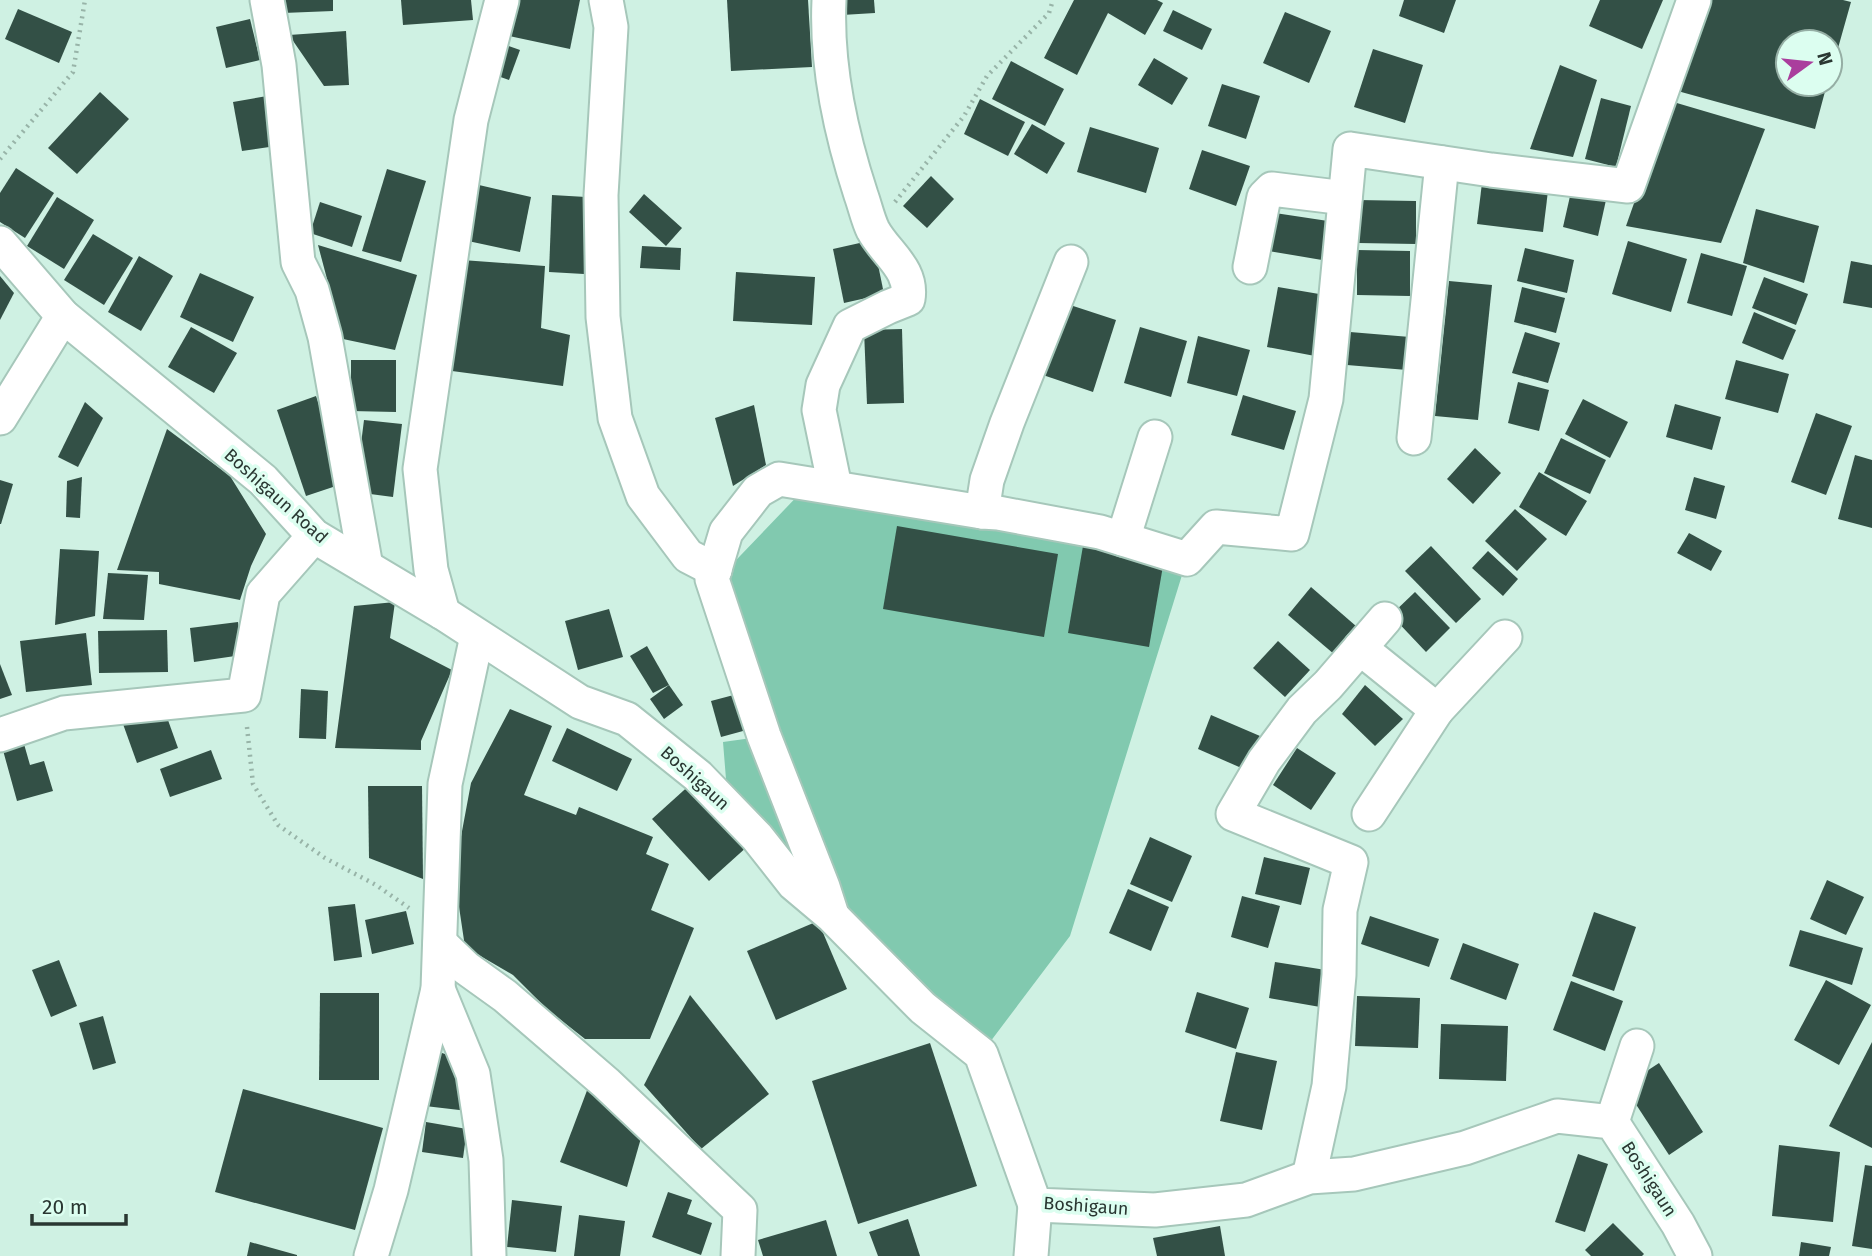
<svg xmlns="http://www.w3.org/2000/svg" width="1872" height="1256" viewBox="0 0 1872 1256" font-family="'Fira Sans',sans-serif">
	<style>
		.green { fill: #81c9af }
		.building { fill: #335046 }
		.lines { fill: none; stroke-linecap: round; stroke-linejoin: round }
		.street-casing { stroke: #a6c7ba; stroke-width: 37 }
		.path { stroke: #98b4a8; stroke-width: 4.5; stroke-dasharray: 2 5; stroke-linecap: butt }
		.street { stroke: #fff; stroke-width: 33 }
		.labels { text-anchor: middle; stroke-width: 7; stroke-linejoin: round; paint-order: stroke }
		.street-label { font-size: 18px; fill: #2a3732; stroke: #dcfef0 }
	</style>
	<rect width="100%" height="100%" fill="#cff1e3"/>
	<!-- green -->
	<path class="green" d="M808,485L1187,559L1070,936L981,1054L729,816L723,742L759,737L716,581Z"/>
	<!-- building -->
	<g class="building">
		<path d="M282,0H333V11L283,13Z"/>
		<path d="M401,0H471L473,20L403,25Z"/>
		<path d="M512,0H580L570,49L505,35Z"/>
		<path d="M727,0H808L812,67L731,71Z"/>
		<path d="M840,0H874L875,13L842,15Z"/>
		<path d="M1074,0H1157L1163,3L1145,35L1108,13L1077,75L1044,58Z"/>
		<path d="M1404,0H1456L1444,33L1399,16Z"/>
		<path d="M1600,0H1663L1642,49L1589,26Z"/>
		<path d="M1699,0H1843L1851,2L1831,73L1830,42H1788V84H1827L1815,129L1674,90Z"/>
		<path d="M18,9L72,32L59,63L5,39Z"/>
		<path d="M1173,10L1212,29L1202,50L1163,31Z"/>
		<path d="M1285,12L1331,31L1309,83L1263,63Z"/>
		<path d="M250,19L260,60L226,68L216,27Z"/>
		<path d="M346,31L349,85L324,86L289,35Z"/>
		<path d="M503,44L520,50L509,80L492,74Z"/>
		<path d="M1373,49L1423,65L1405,123L1354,107Z"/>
		<path d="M1154,58L1188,78L1172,105L1138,85Z"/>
		<path d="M1011,61L1064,89L1045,126L992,99Z"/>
		<path d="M1560,65L1597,80L1573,157L1530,149Z"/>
		<path d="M1222,84L1260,96L1246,139L1208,126Z"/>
		<path d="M100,92L129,119L77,174L48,148Z"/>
		<path d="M267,96L276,146L242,151L233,102Z"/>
		<path d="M1601,98L1631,106L1616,167L1585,159Z"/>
		<path d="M980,99L1025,122L1008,156L964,134Z"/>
		<path d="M1670,101L1765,129L1721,243L1626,226Z"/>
		<path d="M1032,124L1065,143L1047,174L1014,154Z"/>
		<path d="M1090,127L1159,148L1146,193L1077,172Z"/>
		<path d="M1202,150L1250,166L1236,206L1189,189Z"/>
		<path d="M16,168L54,193L25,238L0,222V193Z"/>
		<path d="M387,169L426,181L401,262L362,251Z"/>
		<path d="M931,176L954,199L927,228L903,206Z"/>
		<path d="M1482,183L1548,191L1543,232L1477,224Z"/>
		<path d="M1573,183L1608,191L1598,236L1563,227Z"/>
		<path d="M479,185L531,197L520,252L468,241Z"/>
		<path d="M644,194L682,228L666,246L629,212Z"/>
		<path d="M552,195L586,197L584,274L549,272Z"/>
		<path d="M57,197L94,220L64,269L27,246Z"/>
		<path d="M1358,200L1416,201V244L1358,243Z"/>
		<path d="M320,202L362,216L352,247L310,233Z"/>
		<path d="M1756,209L1819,226L1804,283L1743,263Z"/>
		<path d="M1269,212L1328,221L1322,260L1263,250Z"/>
		<path d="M93,234L133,258L104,305L64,280Z"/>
		<path d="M873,240L884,294L844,303L833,249Z"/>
		<path d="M1628,241L1687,259L1671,312L1612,294Z"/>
		<path d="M318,245L417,275L395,350L343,339Z"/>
		<path d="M642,246L681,248L680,270L640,268Z"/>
		<path d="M1525,248L1574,260L1567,293L1517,281Z"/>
		<path d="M1357,250L1410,251V296L1357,295Z"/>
		<path d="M1701,253L1747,266L1732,316L1687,303Z"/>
		<path d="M139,256L173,276L141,331L108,312Z"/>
		<path d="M462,260L545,266L541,328L570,335L563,386L452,371Z"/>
		<path d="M1851,261L1872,265V308L1843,303Z"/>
		<path d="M736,272L815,277L812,325L733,321Z"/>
		<path d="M200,273L254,297L233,342L180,317Z"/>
		<path d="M0,276L14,293L0,320Z"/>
		<path d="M1764,277L1808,294L1796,325L1752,308Z"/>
		<path d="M1449,281L1492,285L1478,420L1435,416Z"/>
		<path d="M1278,287L1325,295L1315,356L1267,347Z"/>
		<path d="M1522,287L1565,298L1556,333L1514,322Z"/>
		<path d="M1064,303L1116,320L1093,392L1040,374Z"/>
		<path d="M1754,312L1796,330L1783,360L1742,343Z"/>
		<path d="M191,327L237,353L214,393L168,367Z"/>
		<path d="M1140,327L1187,341L1171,397L1124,383Z"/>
		<path d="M902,329L904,403L867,404L864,330Z"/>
		<path d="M1350,332L1410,337L1407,370L1347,365Z"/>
		<path d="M1525,332L1560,343L1548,383L1512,373Z"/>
		<path d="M1198,336L1250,350L1237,396L1187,383Z"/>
		<path d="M351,360H396V412L351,411Z"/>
		<path d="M1736,360L1789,374L1778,413L1725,399Z"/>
		<path d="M1518,382L1549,390L1539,431L1508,423Z"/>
		<path d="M1243,395L1296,411L1284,450L1231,435Z"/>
		<path d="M316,396L345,483L306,496L277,410Z"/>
		<path d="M1583,399L1628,422L1610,458L1565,434Z"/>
		<path d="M85,402L103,418L78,467L58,457Z"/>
		<path d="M1675,404L1721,417L1712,450L1666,437Z"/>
		<path d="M754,405L766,465L733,486L715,418Z"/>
		<path d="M1816,413L1852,426L1826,495L1791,482Z"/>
		<path d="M364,420L402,424L393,497L355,492Z"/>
		<path d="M167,429L230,476L266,534L251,566L240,600L159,584V572L117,570Z"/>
		<path d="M1561,438L1606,460L1590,494L1544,473Z"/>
		<path d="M1475,448L1501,473L1473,504L1447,479Z"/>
		<path d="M1855,455L1872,460V528L1838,519Z"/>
		<path d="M1539,472L1587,501L1566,536L1519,507Z"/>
		<path d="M82,477L80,518L66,517L67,481Z"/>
		<path d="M1694,477L1725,486L1716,519L1685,510Z"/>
		<path d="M0,480L13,484L1,524H0Z"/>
		<path d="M1515,509L1547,539L1517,571L1485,541Z"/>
		<path d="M897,526L1058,554L1044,637L883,609Z"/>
		<path d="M1689,533L1722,551L1711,571L1677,553Z"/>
		<path d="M1083,546L1164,560L1149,647L1068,633Z"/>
		<path d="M1431,546L1481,599L1456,623L1405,571Z"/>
		<path d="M60,549L99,551L95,616L55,625Z"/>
		<path d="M1488,551L1518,579L1503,596L1472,568Z"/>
		<path d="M108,573L148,575L144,620L103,619Z"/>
		<path d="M1311,587L1364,633L1341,660L1288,615Z"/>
		<path d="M1415,592L1450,628L1426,652L1391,615Z"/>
		<path d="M395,602L390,638L452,670L421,741V750L335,748L354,606Z"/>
		<path d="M609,609L623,657L578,670L565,621Z"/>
		<path d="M238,622L242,655L194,662L190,628Z"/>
		<path d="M167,630L168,672L99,673L98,631Z"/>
		<path d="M86,633L92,685L26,692L20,641Z"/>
		<path d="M1278,641L1310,670L1285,697L1253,668Z"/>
		<path d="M647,646L669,685L653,693L630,656Z"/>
		<path d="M0,664L12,695L0,699Z"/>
		<path d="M669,685L683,705L664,719L650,699Z"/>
		<path d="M1365,685L1403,719L1375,746L1342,714Z"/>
		<path d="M301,689L328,691L326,739L299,738Z"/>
		<path d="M745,692L754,728L721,737L711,701Z"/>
		<path d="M164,709L178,748L137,763L123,724Z"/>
		<path d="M510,709L552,726L524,795L576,815L579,807L653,837L646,854L669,864L651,910L694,928L650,1039H585L547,1009L513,975L465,947L458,900L460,842L471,783Z"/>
		<path d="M1211,715L1260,736L1246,770L1198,749Z"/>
		<path d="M567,728L632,759L617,791L552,761Z"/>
		<path d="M22,737L30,765L44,761L53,791L17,801L1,743Z"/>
		<path d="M1297,748L1336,773L1311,810L1273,785Z"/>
		<path d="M211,750L222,779L170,797L160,769Z"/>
		<path d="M693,782L749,845L709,881L652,819Z"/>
		<path d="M368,786H422L423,879L369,858Z"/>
		<path d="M1150,837L1192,856L1172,902L1130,884Z"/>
		<path d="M1264,857L1310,868L1301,905L1255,894Z"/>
		<path d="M1827,880L1864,897L1846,935L1810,919Z"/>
		<path d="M1128,889L1169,907L1151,951L1109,933Z"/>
		<path d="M1242,896L1280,906L1268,948L1231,937Z"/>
		<path d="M355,904L362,957L334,961L328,907Z"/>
		<path d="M406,911L414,944L372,954L365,920Z"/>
		<path d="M1594,912L1636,927L1614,991L1572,976Z"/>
		<path d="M1370,916L1439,939L1429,967L1361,944Z"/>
		<path d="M818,921L847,989L776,1020L747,951Z"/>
		<path d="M1800,930L1863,948L1852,985L1789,966Z"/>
		<path d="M1463,943L1519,964L1506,1000L1450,979Z"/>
		<path d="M59,960L77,1006L51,1017L32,970Z"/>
		<path d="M1275,962L1332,971L1326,1008L1269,998Z"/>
		<path d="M1826,980L1871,1005L1839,1065L1794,1040Z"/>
		<path d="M1571,981L1623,1001L1605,1051L1553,1030Z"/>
		<path d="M1197,992L1249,1008L1236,1049L1185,1032Z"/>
		<path d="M320,993H379V1080H319Z"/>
		<path d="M690,995L769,1094L701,1149L644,1085Z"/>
		<path d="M1357,996L1420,998L1418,1048L1355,1046Z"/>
		<path d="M103,1016L116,1063L93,1070L79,1023Z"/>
		<path d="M1441,1024L1508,1026L1506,1081L1439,1079Z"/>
		<path d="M1872,1042V1148L1829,1126Z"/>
		<path d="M930,1043L977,1186L858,1224L812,1081Z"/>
		<path d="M436,1051L460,1059L468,1111L425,1106Z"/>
		<path d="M1236,1052L1277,1061L1262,1130L1220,1121Z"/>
		<path d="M1659,1063L1703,1132L1669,1155L1624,1086Z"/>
		<path d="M591,1080L643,1131L627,1187L560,1162Z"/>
		<path d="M243,1089L383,1128L355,1230L215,1192Z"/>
		<path d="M426,1122L467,1129L463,1158L422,1152Z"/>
		<path d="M1779,1145L1840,1152L1833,1222L1772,1216Z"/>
		<path d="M1578,1154L1608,1164L1585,1232L1555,1222Z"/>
		<path d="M1865,1165L1872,1166V1249L1852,1246Z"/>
		<path d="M668,1192L692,1200L687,1214L712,1223L701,1255L652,1237Z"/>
		<path d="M512,1200L562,1206L556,1252L507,1247Z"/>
		<path d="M579,1215L625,1221L620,1256H574Z"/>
		<path d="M908,1219L920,1256H878L869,1232Z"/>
		<path d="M826,1220L837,1256H763L758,1240Z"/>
		<path d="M1613,1223L1644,1254L1642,1256H1591L1585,1250Z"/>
		<path d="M1220,1226L1225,1256H1157L1153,1238Z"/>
		<path d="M250,1242L297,1255V1256H247Z"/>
		<path d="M1801,1242L1831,1247L1829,1256H1799Z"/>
	</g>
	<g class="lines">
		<defs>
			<g id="street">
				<path d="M267,0L279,65L298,262L312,290L325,337L366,567"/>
				<path d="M606,0L611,27L601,195L603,317L615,418L643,496L688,556L715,570"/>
				<path d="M829,0C826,64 841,134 861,195C865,206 868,220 873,230C886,254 913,269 908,299L888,307L850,326L823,385L819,410L835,487"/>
				<path d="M0,243L63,316L263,480L314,536L443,613L580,702L627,719L698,776L757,837L794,884L832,916L923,1008L981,1054L1035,1205L1155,1210L1246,1200L1309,1177L1354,1174L1465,1148L1557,1116L1612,1122L1678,1224L1695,1256"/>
				<path d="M1250,267L1264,197L1272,189L1345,198"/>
				<path d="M0,418L63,316"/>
				<path d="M1414,438L1442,163"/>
				<path d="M982,512L987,480L1007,423L1071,262"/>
				<path d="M1123,539L1155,437"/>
				<path d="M443,613L431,570L420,469L471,120L502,0"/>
				<path d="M1360,648L1437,710L1369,814"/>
				<path d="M1437,710L1505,637"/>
				<path d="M0,735L64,713L244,695L263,594L314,536"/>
				<path d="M832,915L823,887L764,736L712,579L726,532L758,491L779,479L982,512L998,513L1100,532L1187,559L1216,527L1292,534L1326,399L1350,149L1491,170L1628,186L1694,0"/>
				<path d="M440,943L466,968L505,996L606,1083L740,1210L738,1256"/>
				<path d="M438,989L473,1074L486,1160L489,1256"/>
				<path d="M1612,1122L1637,1046"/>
				<path d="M1309,1177L1329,1086L1339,975L1340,910L1351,862L1233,814L1264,761L1302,710L1328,685L1385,619"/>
				<path d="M371,1256L391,1190L438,989L445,784L477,636"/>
				<path d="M1031,1256L1035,1205"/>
			</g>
		</defs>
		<!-- street casing -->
		<use href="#street" class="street-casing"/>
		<!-- path -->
		<g class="path">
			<path d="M0,159L73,72L85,0"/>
			<path d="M895,202L964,116L987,76L1049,13L1053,0"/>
			<path d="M247,727L253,784L278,825L325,858L376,885L409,908"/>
		</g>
		<!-- street -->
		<use href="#street" class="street"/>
	</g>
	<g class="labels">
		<!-- street labels -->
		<g class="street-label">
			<text transform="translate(276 496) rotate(42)" y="6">Boshigaun Road</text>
			<text transform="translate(695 778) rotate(42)" y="6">Boshigaun</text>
			<text transform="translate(1649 1179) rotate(57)" y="6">Boshigaun</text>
			<text transform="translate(1086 1206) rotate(4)" y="6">Boshigaun</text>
		</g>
	</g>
	<!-- north arrow -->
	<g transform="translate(1809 63) rotate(75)"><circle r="33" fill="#dcfef0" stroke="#95aea4" stroke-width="2"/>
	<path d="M0-5L12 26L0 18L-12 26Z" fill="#aa3e9d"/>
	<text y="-10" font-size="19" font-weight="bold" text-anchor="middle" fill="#2a3732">N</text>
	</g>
	<!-- scale -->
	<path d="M32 1214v10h94v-10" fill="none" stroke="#2a3732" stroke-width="3.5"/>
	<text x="42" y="1214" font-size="21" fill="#2a3732" stroke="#dcfef0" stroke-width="5" paint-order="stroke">20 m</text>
</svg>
